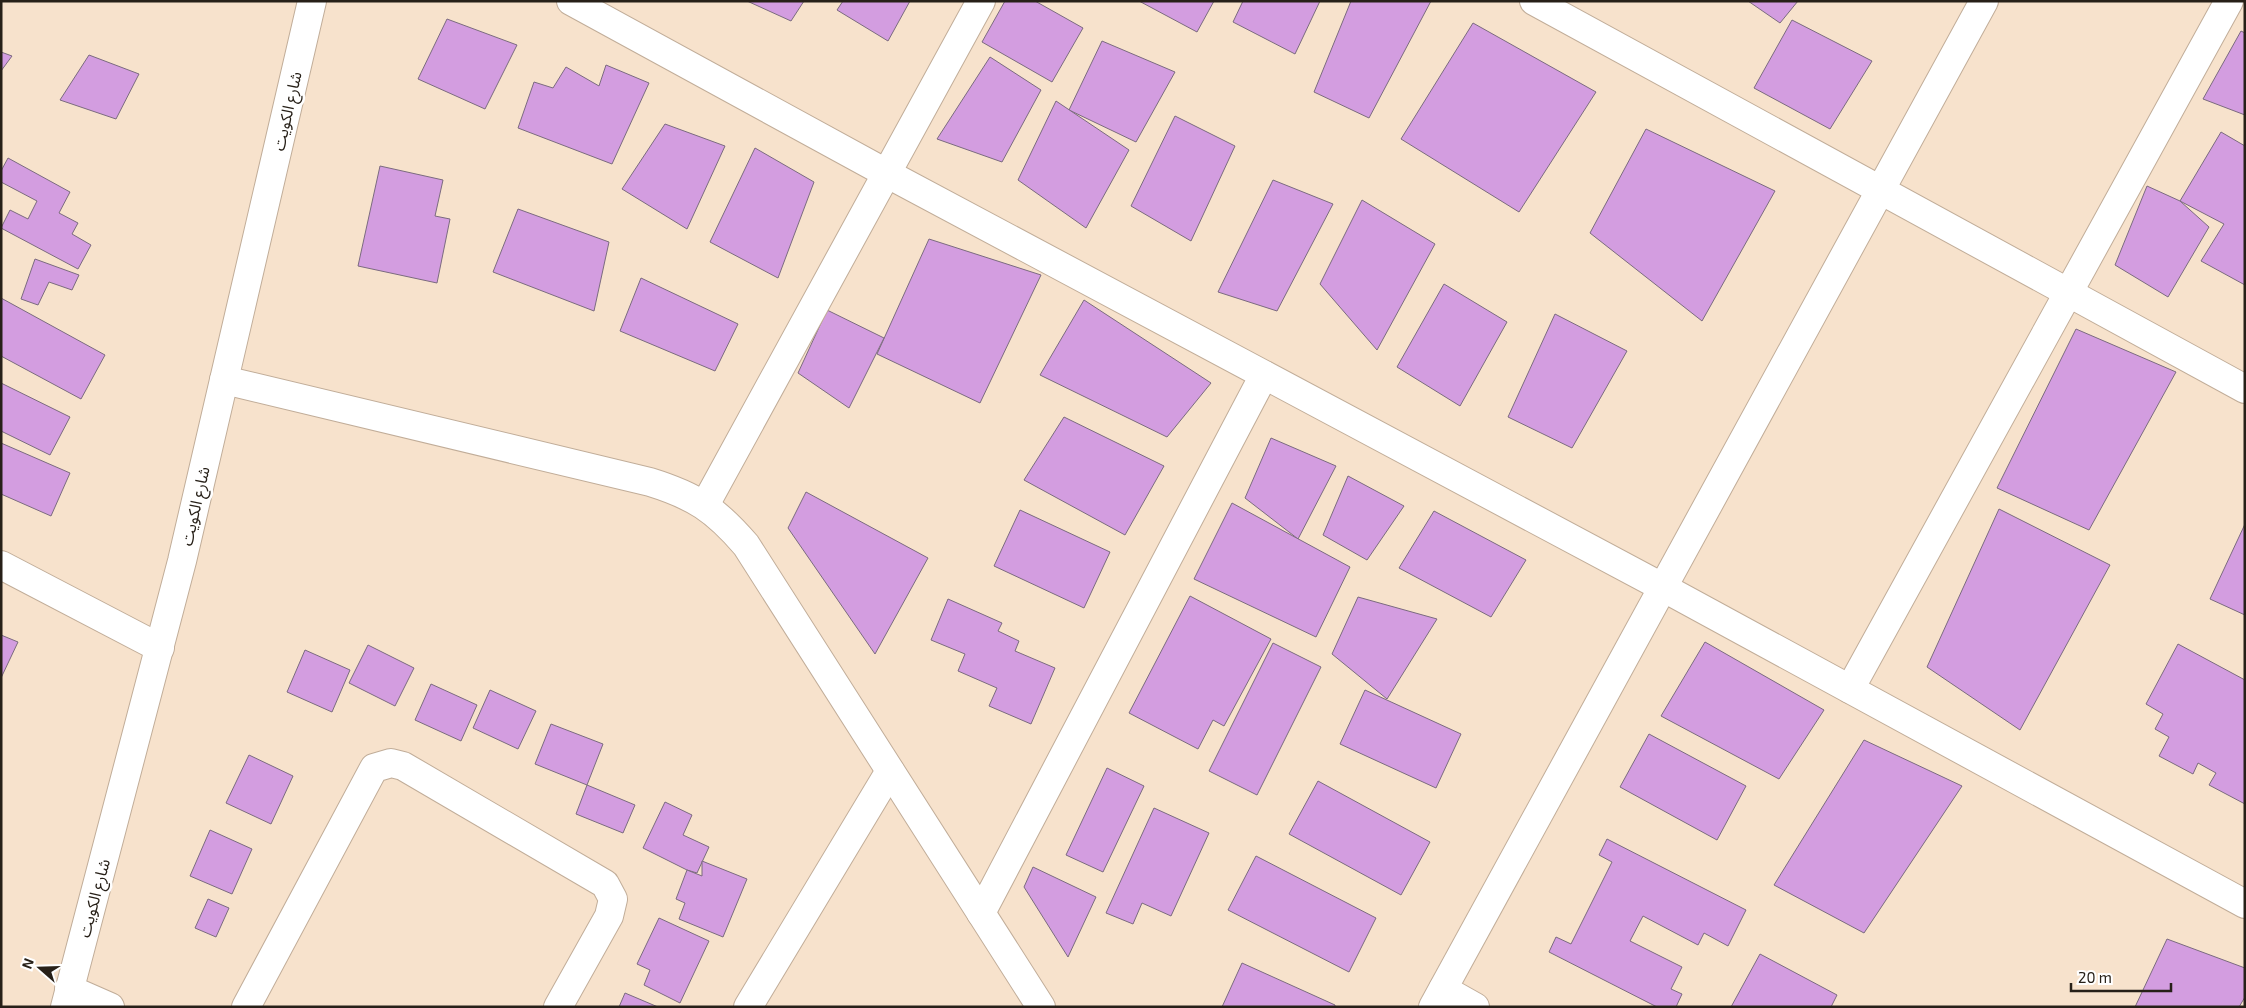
<svg xmlns="http://www.w3.org/2000/svg" width="2246" height="1008" viewBox="0 0 2246 1008" font-family="'Exo 2','Noto Sans Arabic',sans-serif">
	<style>
		.building { fill: #d39de0; stroke: #7b6b7f }
		.lines { fill: none; stroke-linecap: round; stroke-linejoin: round }
		.street-casing { stroke: #c1ad99; stroke-width: 30 }
		.secondary-casing { stroke: #c1ad99; stroke-width: 30 }
		.street { stroke: #fff; stroke-width: 28 }
		.secondary { stroke: #fff; stroke-width: 28 }
		.labels { text-anchor: middle; stroke-width: 5; stroke-linejoin: round; paint-order: stroke }
		.street-label { font-size: 16px; fill: #272018; stroke: #fff }
	</style>
	<rect width="100%" height="100%" fill="#f7e2cc"/>
	<!-- building -->
	<g class="building">
		<path d="M747,1H804L791,21Z"/>
		<path d="M843,1H910L888,41L837,10Z"/>
		<path d="M1005,1H1035L1083,28L1052,82L982,42Z"/>
		<path d="M1139,1H1214L1197,32Z"/>
		<path d="M1243,1H1320L1295,54L1233,22Z"/>
		<path d="M1351,1H1431L1369,118L1314,92Z"/>
		<path d="M1748,1H1798L1780,23Z"/>
		<path d="M447,19L517,45L485,109L418,79Z"/>
		<path d="M1792,20L1872,61L1830,129L1754,88Z"/>
		<path d="M1473,23L1596,92L1519,212L1401,139Z"/>
		<path d="M2241,31L2245,33V115L2203,99Z"/>
		<path d="M1102,41L1175,72L1136,142L1069,110Z"/>
		<path d="M1,52L12,56L1,71Z"/>
		<path d="M89,55L139,74L116,119L60,100Z"/>
		<path d="M990,57L1041,90L1002,162L937,139Z"/>
		<path d="M606,65L649,83L612,164L518,128L534,82L553,88L566,67L599,86Z"/>
		<path d="M1056,101L1129,150L1086,228L1018,180Z"/>
		<path d="M1175,116L1235,146L1191,241L1131,206Z"/>
		<path d="M665,124L725,146L687,229L622,189Z"/>
		<path d="M1646,129L1775,191L1702,321L1590,233Z"/>
		<path d="M2221,132L2245,146V285L2201,261L2224,224L2180,201Z"/>
		<path d="M755,148L814,182L778,278L710,242Z"/>
		<path d="M8,158L70,192L59,213L78,223L72,234L91,245L78,269L1,228L10,210L28,219L37,201L1,182V171Z"/>
		<path d="M380,166L443,180L435,216L450,219L437,283L358,266Z"/>
		<path d="M1273,180L1333,204L1277,311L1218,292Z"/>
		<path d="M2147,186L2180,201L2209,227L2168,297L2115,265Z"/>
		<path d="M1362,200L1435,244L1377,350L1320,284Z"/>
		<path d="M518,209L609,242L594,311L493,272Z"/>
		<path d="M929,239L1041,275L980,403L877,354Z"/>
		<path d="M35,259L79,275L72,290L49,282L38,305L21,299Z"/>
		<path d="M641,278L738,324L715,371L620,331Z"/>
		<path d="M1444,284L1507,322L1460,406L1397,367Z"/>
		<path d="M1,298L105,355L81,399L1,356Z"/>
		<path d="M1084,300L1211,383L1167,437L1040,375Z"/>
		<path d="M827,310L884,338L849,408L798,373Z"/>
		<path d="M1555,314L1627,351L1572,448L1508,417Z"/>
		<path d="M2076,329L2176,372L2089,530L1997,488Z"/>
		<path d="M1,383L70,417L50,455L1,431Z"/>
		<path d="M1064,417L1164,466L1125,535L1024,480Z"/>
		<path d="M1271,438L1336,466L1298,539L1245,498Z"/>
		<path d="M1,443L70,473L51,516L1,494Z"/>
		<path d="M1348,476L1404,506L1367,560L1323,535Z"/>
		<path d="M806,492L928,558L875,654L788,528Z"/>
		<path d="M1232,503L1350,567L1316,637L1194,579Z"/>
		<path d="M1999,509L2110,565L2020,730L1927,667Z"/>
		<path d="M1020,510L1110,552L1084,608L994,566Z"/>
		<path d="M1434,511L1526,560L1491,617L1399,568Z"/>
		<path d="M2245,524V615L2210,599Z"/>
		<path d="M1190,596L1271,639L1224,726L1213,720L1198,749L1129,713Z"/>
		<path d="M1358,597L1437,619L1387,699L1332,654Z"/>
		<path d="M948,599L1002,623L998,631L1019,641L1015,651L1055,668L1031,724L989,706L997,688L958,671L965,654L931,640Z"/>
		<path d="M1,635L18,642L1,678Z"/>
		<path d="M1705,642L1824,710L1779,779L1661,716Z"/>
		<path d="M1273,643L1321,667L1257,795L1209,771Z"/>
		<path d="M2178,644L2245,680V804L2209,785L2216,773L2198,763L2193,774L2159,756L2169,737L2155,729L2163,714L2146,704Z"/>
		<path d="M368,645L414,668L395,706L349,683Z"/>
		<path d="M305,650L350,670L332,712L287,692Z"/>
		<path d="M431,684L477,705L461,741L415,720Z"/>
		<path d="M490,690L536,711L518,749L473,728Z"/>
		<path d="M1365,690L1461,734L1436,788L1340,744Z"/>
		<path d="M551,724L603,744L587,785L535,764Z"/>
		<path d="M1649,734L1746,786L1717,840L1620,787Z"/>
		<path d="M1864,740L1962,786L1864,933L1774,885Z"/>
		<path d="M249,755L293,776L271,824L226,803Z"/>
		<path d="M1107,768L1144,786L1103,872L1066,855Z"/>
		<path d="M1318,781L1430,842L1401,895L1289,834Z"/>
		<path d="M587,785L635,805L623,833L576,814Z"/>
		<path d="M665,802L692,815L683,835L709,847L697,873L687,870L643,848Z"/>
		<path d="M1154,808L1209,833L1171,916L1142,903L1133,924L1106,913Z"/>
		<path d="M210,830L252,849L232,894L190,876Z"/>
		<path d="M1607,839L1746,910L1728,946L1704,933L1698,945L1643,916L1630,941L1682,967L1671,989L1682,994L1676,1007H1657L1549,952L1556,937L1571,944L1612,862L1599,855Z"/>
		<path d="M1256,856L1376,918L1349,972L1228,910Z"/>
		<path d="M702,861L747,879L723,937L679,919L685,903L676,899L687,870L702,876Z"/>
		<path d="M1033,867L1096,897L1068,957L1024,887Z"/>
		<path d="M208,899L229,908L216,937L195,928Z"/>
		<path d="M659,918L709,941L680,1003L644,985L650,970L637,964Z"/>
		<path d="M2167,939L2245,968V997L2239,1007H2135Z"/>
		<path d="M1760,954L1837,995L1831,1007H1731Z"/>
		<path d="M1242,963L1335,1005V1007H1222Z"/>
		<path d="M625,993L658,1007H619Z"/>
	</g>
	<g class="lines">
		<defs>
			<g id="street">
				<path d="M571,1L886,173L1664,588L2245,904"/>
				<path d="M1534,1L2245,389"/>
				<path d="M224,380L650,482C695,496 715,509 746,545L1041,1007"/>
				<path d="M705,505L981,1"/>
				<path d="M1,565L160,648"/>
				<path d="M1850,689L2229,1"/>
				<path d="M981,913L1264,375"/>
				<path d="M69,989L110,1007"/>
				<path d="M1443,989L1475,1007"/>
				<path d="M246,1007L374,768L391,763L403,766L605,884L613,899L609,916L558,1007"/>
				<path d="M748,1007L890,771"/>
				<path d="M1433,1007L1984,1"/>
			</g>
			<path id="secondary" d="M65,1007L182,561L312,1"/>
		</defs>
		<!-- street casing -->
		<use href="#street" class="street-casing"/>
		<!-- secondary casing -->
		<use href="#secondary" class="secondary-casing"/>
		<!-- street -->
		<use href="#street" class="street"/>
		<!-- secondary -->
		<use href="#secondary" class="secondary"/>
	</g>
	<g class="labels">
		<!-- street labels -->
		<g class="street-label">
			<text transform="translate(287 111) rotate(-77)" y="6">شارع الكويت</text>
			<text transform="translate(195 506) rotate(-77)" y="6">شارع الكويت</text>
			<text transform="translate(94 898) rotate(-75)" y="6">شارع الكويت</text>
		</g>
	</g>
	<!-- border -->
	<rect width="2246" height="1008" fill="none" stroke="#272018" stroke-width="5"/>
	<!-- north arrow -->
	<g transform="translate(40 968) rotate(290)" stroke="#ffffff" stroke-width="4" paint-order="stroke">
	<path d="M0-4L9 19L0 12L-9 19Z" fill="#272018"/>
	<text y="-8" font-size="14" font-weight="bold" text-anchor="middle" fill="#272018">N</text>
	</g>
	<!-- scale -->
	<path d="M2071 983v8h100v-8" fill="none" stroke="#272018" stroke-width="2.5"/>
	<text x="2078" y="983" font-size="15" fill="#272018" stroke="#ffffff" stroke-width="4" paint-order="stroke">20 m</text>
</svg>
